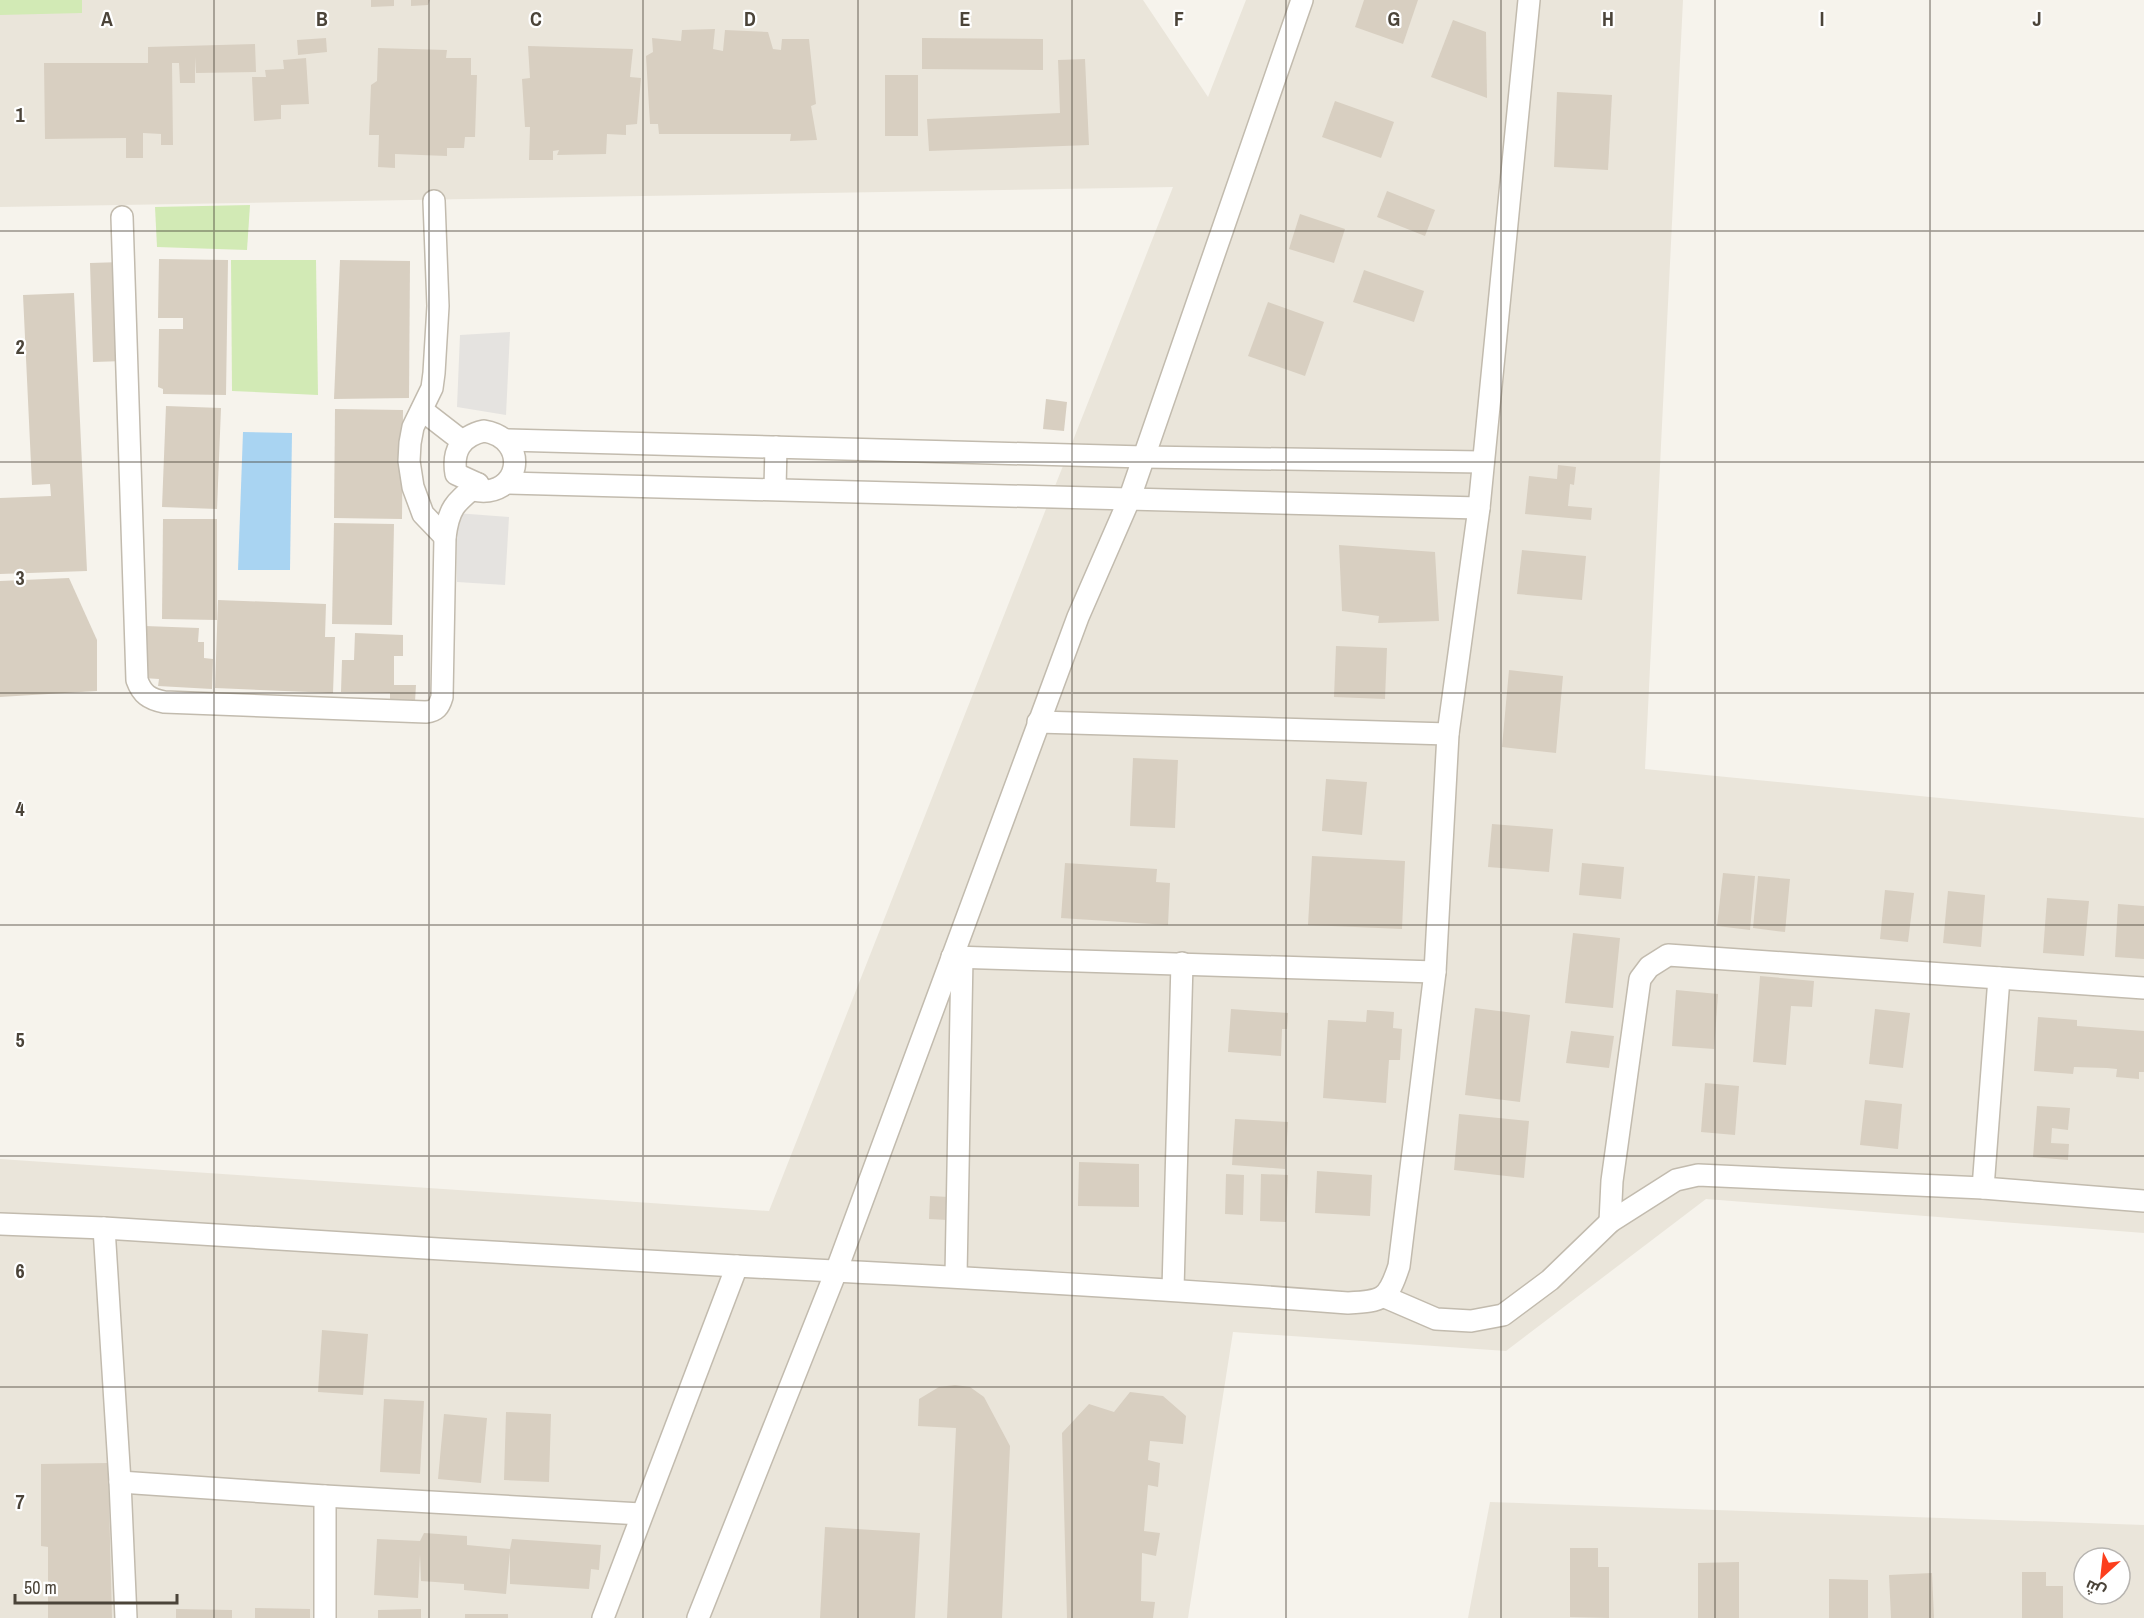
<svg xmlns="http://www.w3.org/2000/svg" width="2144" height="1618" viewBox="0 0 2144 1618" font-family="'Archivo Narrow',Cairo,sans-serif">
	<style>
		.residential { fill: #eae5da; fill-rule: evenodd }
		.green { fill: #d2eab5 }
		.parking { fill: #e5e3e0 }
		.water { fill: #a9d4f2 }
		.building { fill: #d8cfc1 }
		.lines { fill: none; stroke-linecap: round; stroke-linejoin: round }
		.street-casing { stroke: #c2bbae; stroke-width: 24 }
		.street { stroke: #fff; stroke-width: 21 }
		.grid { fill: none; stroke: #4b4439; stroke-width: 1.5; stroke-opacity: 0.55 }
		.grid-label { font-size: 20px; text-anchor: middle; font-weight: bold; fill: #4b4439; stroke: #fff; stroke-width: 4.5; stroke-linejoin: round; paint-order: stroke }
	</style>
	<rect width="100%" height="100%" fill="#f6f3ec"/>
	<!-- residential -->
	<g class="residential">
		<path d="M0,0H1143L1208,97L1246,0H1683L1645,769L2144,818V1233L1706,1199L1506,1351L1233,1332L1188,1618H0V1159L769,1211L1173,187L0,207Z"/>
		<path d="M1490,1502L2144,1525V1618H1468ZM2084,1558H2120V1594H2084Z"/>
	</g>
	<!-- green -->
	<g class="green">
		<path d="M0,0H82V13L0,15Z"/>
		<path d="M250,205L247,250L157,247L155,207Z"/>
		<path d="M231,260H316L318,395L232,391Z"/>
	</g>
	<!-- parking -->
	<g class="parking">
		<path d="M510,332L506,415L457,407L460,335Z"/>
		<path d="M456,513L509,517L505,585L457,582Z"/>
	</g>
	<!-- water -->
	<path class="water" d="M243,432L292,433L290,570H238Z"/>
	<!-- building -->
	<g class="building">
		<path d="M371,0H394V6L371,7Z"/>
		<path d="M411,0H430L428,5L411,6Z"/>
		<path d="M1364,0H1418L1403,44L1355,27Z"/>
		<path d="M1453,20L1486,32L1487,98L1431,77Z"/>
		<path d="M715,29L713,49L723,51L725,30L768,32L773,49L781,50L782,39H809L816,104L811,106L817,140L790,141L791,134H659L658,124H650L646,56L653,52L652,38L681,41L682,30Z"/>
		<path d="M326,38L327,52L298,55L297,40Z"/>
		<path d="M922,38L1043,39V70L922,69Z"/>
		<path d="M255,44L256,72L196,73L195,57V83H180L179,63H172L173,145H161V134L143,133V158H126V138L45,139L44,63H148V47Z"/>
		<path d="M528,46L633,49L630,77L641,78L637,124L626,125V135L607,134L606,154L557,155L559,150L553,151V160H529L530,127H525L522,79L530,78Z"/>
		<path d="M378,48L447,50L446,58H471V75H477L475,137H465L464,148H447V156L395,154V168L378,167L379,135H369L371,85L377,81Z"/>
		<path d="M306,58L309,104L281,105V119L254,121L252,77H266L265,70L284,69L283,60Z"/>
		<path d="M1085,59L1089,145L929,151L927,119L1060,113L1058,60Z"/>
		<rect x="885" y="75" width="33" height="61"/>
		<path d="M1557,92L1612,95L1608,170L1554,167Z"/>
		<path d="M1335,101L1394,122L1381,158L1322,137Z"/>
		<path d="M1387,191L1435,210L1425,236L1377,217Z"/>
		<path d="M1300,214L1345,229L1334,263L1289,249Z"/>
		<path d="M159,259L228,260L226,395L163,394V389L158,387L159,329H183V318H158Z"/>
		<path d="M340,260L410,261L409,398L334,399Z"/>
		<path d="M122,262L125,361L93,362L90,263Z"/>
		<path d="M1364,270L1424,291L1414,322L1353,302Z"/>
		<path d="M74,293L87,571L0,574V498L51,496L50,484L32,485L23,295Z"/>
		<path d="M1268,302L1324,322L1305,376L1248,356Z"/>
		<path d="M1046,399L1067,402L1064,431L1043,429Z"/>
		<path d="M166,406L221,408L217,509L162,507Z"/>
		<path d="M335,409L403,410L402,519L334,518Z"/>
		<path d="M1558,465L1576,467L1574,485L1570,484L1568,506L1592,508L1591,520L1525,514L1529,476L1557,479Z"/>
		<path d="M163,519H217V620L162,619Z"/>
		<path d="M334,523L394,524L392,625L332,624Z"/>
		<path d="M1339,545L1435,552L1439,621L1378,623L1379,616L1342,611Z"/>
		<path d="M1522,550L1586,556L1582,600L1517,594Z"/>
		<path d="M69,578L97,640V691L0,697V581Z"/>
		<path d="M218,600L326,604L325,637H335L333,693L215,688Z"/>
		<path d="M145,626L199,628L198,642H204V658L213,659L212,689L158,686L159,679L143,678Z"/>
		<path d="M355,633L403,635V656H394V685H416L415,702L390,701V693L341,692L342,660H354Z"/>
		<path d="M1336,646L1387,648L1385,699L1334,697Z"/>
		<path d="M1509,670L1563,676L1556,753L1502,747Z"/>
		<path d="M1133,758L1178,760L1175,828L1130,826Z"/>
		<path d="M1326,779L1367,782L1362,835L1322,831Z"/>
		<path d="M1492,824L1553,829L1549,872L1488,867Z"/>
		<path d="M1312,856L1405,861L1402,929L1308,925Z"/>
		<path d="M1065,863L1157,869L1156,882L1170,883L1168,925L1061,918Z"/>
		<path d="M1582,863L1624,867L1621,899L1579,895Z"/>
		<path d="M1723,873L1755,876L1750,930L1717,926Z"/>
		<path d="M1758,876L1790,879L1785,932L1753,928Z"/>
		<path d="M1885,890L1914,893L1908,942L1880,939Z"/>
		<path d="M1948,891L1985,895L1981,947L1943,943Z"/>
		<path d="M2047,898L2089,901L2084,956L2043,953Z"/>
		<path d="M2118,904L2144,906V959L2115,957Z"/>
		<path d="M1573,933L1620,938L1613,1008L1565,1003Z"/>
		<path d="M1760,976L1814,981L1812,1007L1791,1006L1786,1065L1753,1062Z"/>
		<path d="M1676,990L1718,994L1714,1049L1672,1046Z"/>
		<path d="M1475,1008L1530,1015L1520,1102L1465,1095Z"/>
		<path d="M1231,1009L1288,1013L1287,1029H1282L1281,1056L1228,1052Z"/>
		<path d="M1875,1009L1910,1013L1903,1068L1869,1064Z"/>
		<path d="M1367,1010L1394,1012L1393,1028L1402,1029L1400,1060H1389L1386,1103L1323,1098L1328,1020L1366,1022Z"/>
		<path d="M2038,1017L2077,1020V1026L2144,1031V1072H2139V1079L2116,1077L2117,1069L2107,1068L2074,1067L2073,1074L2034,1071Z"/>
		<path d="M1571,1031L1614,1036L1609,1068L1566,1063Z"/>
		<path d="M1705,1083L1739,1086L1735,1135L1701,1132Z"/>
		<path d="M1865,1100L1902,1104L1898,1149L1860,1145Z"/>
		<path d="M2037,1106L2070,1108L2068,1130L2052,1128L2051,1143L2069,1144L2068,1160L2033,1157Z"/>
		<path d="M1459,1114L1529,1121L1524,1178L1454,1170Z"/>
		<path d="M1235,1119L1288,1122L1285,1169L1232,1165Z"/>
		<path d="M1079,1162L1139,1164V1207L1078,1206Z"/>
		<path d="M1317,1171L1372,1175L1370,1216L1315,1213Z"/>
		<path d="M1226,1174L1244,1175L1243,1215L1225,1214Z"/>
		<path d="M1261,1174L1288,1175L1286,1222L1260,1221Z"/>
		<path d="M930,1196L949,1197L948,1220L929,1219Z"/>
		<path d="M322,1330L368,1334L363,1395L318,1392Z"/>
		<path d="M955,1385L970,1387L984,1397L1010,1446L1002,1618H947L956,1428L918,1426L919,1399L939,1387Z"/>
		<path d="M1130,1392L1163,1396L1186,1416L1183,1444L1150,1441L1148,1460L1160,1463L1158,1487L1148,1485L1144,1531L1160,1533L1156,1556L1142,1553L1141,1601L1155,1602L1153,1618H1067L1062,1433L1089,1404L1114,1412Z"/>
		<path d="M384,1399L424,1401L420,1474L380,1472Z"/>
		<path d="M506,1412L551,1414L549,1482L504,1480Z"/>
		<path d="M444,1414L487,1418L481,1483L438,1479Z"/>
		<path d="M108,1463L112,1618H48V1547L41,1546V1464Z"/>
		<path d="M825,1527L920,1533L915,1618H820Z"/>
		<path d="M424,1533L467,1536V1545L510,1549L512,1539L601,1545L599,1570L591,1569L589,1589L510,1584V1552L506,1594L464,1590V1584L421,1581L420,1554L418,1598L374,1595L377,1539L420,1541Z"/>
		<path d="M1570,1548H1598V1567H1609V1618L1570,1617Z"/>
		<path d="M1739,1562V1618H1698V1563Z"/>
		<path d="M2022,1572H2046V1586H2063V1618H2022Z"/>
		<path d="M1932,1573L1934,1618H1891L1889,1575Z"/>
		<path d="M1829,1579L1868,1580V1618H1829Z"/>
		<path d="M255,1608L310,1609V1618H255Z"/>
		<path d="M176,1609L232,1610V1618H176Z"/>
		<path d="M421,1609V1618H378V1610Z"/>
		<rect x="465" y="1614" width="43" height="4"/>
	</g>
	<g class="lines">
		<defs>
			<g id="street">
				<path d="M434,201L438,306L434,373L432,388L413,427L410,443L409,461L413,487L423,514L445,537"/>
				<path d="M122,217L137,680C142,694 149,699 164,702L426,712C436,711 439,707 442,697L445,537C449,507 455,503 478,484"/>
				<path d="M422,410L462,441"/>
				<path d="M484,431C531,439 521,500 473,490L478,484L456,474C452,451 461,436 484,431Z"/>
				<path d="M506,440L1144,457L1482,462"/>
				<path d="M506,483C831,490 1155,501 1479,508"/>
				<path d="M775,488L776,447"/>
				<path d="M1038,722L1448,734"/>
				<path d="M952,957L1435,972"/>
				<path d="M1983,1188L1999,978"/>
				<path d="M1610,1222L1612,1181L1640,979L1649,967L1668,955L2144,988"/>
				<path d="M0,1224L104,1228C315,1241 525,1255 736,1266C940,1276 1144,1287 1348,1303C1383,1301 1388,1300 1399,1266L1435,972L1448,734L1479,508L1529,0"/>
				<path d="M104,1228L120,1482L126,1618"/>
				<path d="M956,1276L962,957"/>
				<path d="M1173,1289L1182,963"/>
				<path d="M1385,1297L1436,1319L1471,1321L1503,1315L1550,1280L1610,1222L1676,1180L1698,1175L1983,1188L2144,1201"/>
				<path d="M120,1482L325,1496L641,1514"/>
				<path d="M325,1496V1618"/>
				<path d="M603,1618L737,1266"/>
				<path d="M698,1618L837,1269L1078,617L1129,500L1302,0"/>
			</g>
		</defs>
		<!-- street casing -->
		<use href="#street" class="street-casing"/>
		<!-- street -->
		<use href="#street" class="street"/>
	</g>
	<!-- grid -->
	<path class="grid" d="M214,0V1618M429,0V1618M643,0V1618M858,0V1618M1072,0V1618M1286,0V1618M1501,0V1618M1715,0V1618M1930,0V1618M0,231H2144M0,462H2144M0,693H2144M0,925H2144M0,1156H2144M0,1387H2144"/>
	<g class="grid-label">
		<text x="107" y="26">A</text>
		<text x="322" y="26">B</text>
		<text x="536" y="26">C</text>
		<text x="750" y="26">D</text>
		<text x="965" y="26">E</text>
		<text x="1179" y="26">F</text>
		<text x="1394" y="26">G</text>
		<text x="1608" y="26">H</text>
		<text x="1822" y="26">I</text>
		<text x="2037" y="26">J</text>
		<text x="20" y="122">1</text>
		<text x="20" y="354">2</text>
		<text x="20" y="585">3</text>
		<text x="20" y="816">4</text>
		<text x="20" y="1047">5</text>
		<text x="20" y="1278">6</text>
		<text x="20" y="1509">7</text>
	</g>
	<!-- north arrow -->
	<g transform="translate(2102 1576) rotate(207)"><circle r="28" fill="#ffffff" stroke="#b7b4b0" stroke-width="1.5"/>
	<path d="M0-4.5L10 22L0 15L-10 22Z" fill="#fc3f1d"/>
	<text y="-9" font-size="16" font-weight="bold" text-anchor="middle" fill="#4b4439">ش</text>
	</g>
	<!-- scale -->
	<path d="M15 1594v9h162v-9" fill="none" stroke="#4b4439" stroke-width="3"/>
	<text x="24" y="1594" font-size="18" fill="#4b4439" stroke="#ffffff" stroke-width="4.5" paint-order="stroke">50 m</text>
</svg>
